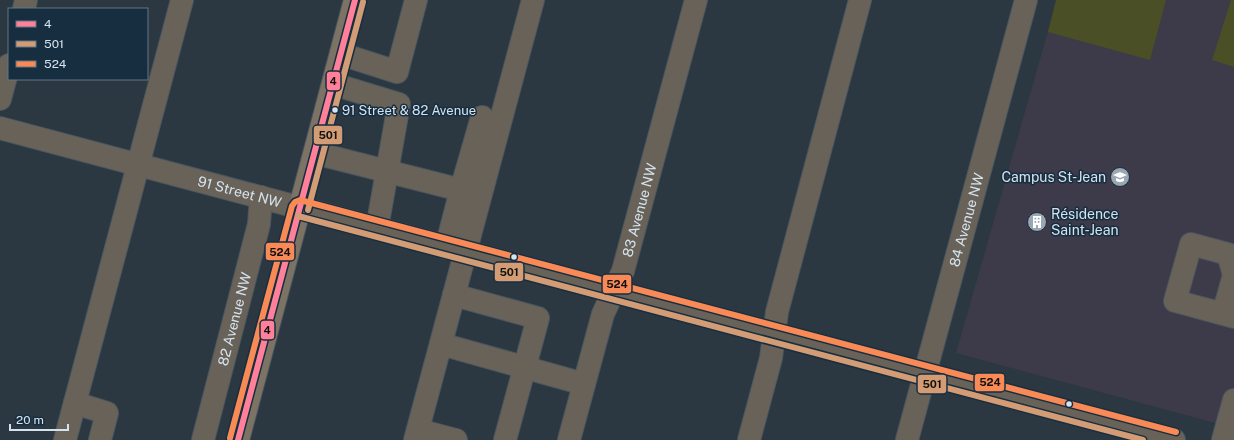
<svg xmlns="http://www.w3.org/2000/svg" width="1234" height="440" viewBox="0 0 1234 440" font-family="'Public Sans',sans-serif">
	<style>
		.education { fill: #3d3a4a }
		.garden { fill: #4b4f25 }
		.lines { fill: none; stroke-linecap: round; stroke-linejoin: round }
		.minor-casing { stroke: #4b565f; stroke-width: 24 }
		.major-casing { stroke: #4b565f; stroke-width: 24 }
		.minor { stroke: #696259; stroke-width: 22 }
		.major { stroke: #7c7365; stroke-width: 22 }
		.bus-1-casing { stroke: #172e40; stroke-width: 9 }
		.bus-2-casing { stroke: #172e40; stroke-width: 9 }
		.bus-3-casing { stroke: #172e40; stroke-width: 9 }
		.bus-1 { stroke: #ff8098; stroke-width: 6 }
		.bus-2 { stroke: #d39c74; stroke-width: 6 }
		.bus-3 { stroke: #f98a56; stroke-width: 6 }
		.bus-dot { fill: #d5e3ef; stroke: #172e40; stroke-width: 1.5 }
		.labels { text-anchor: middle; stroke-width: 3; stroke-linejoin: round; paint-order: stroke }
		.bus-label { font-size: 13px; fill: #d5e3ef; stroke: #172e40; text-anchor: start }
		.poi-label { font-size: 14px; fill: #d5e3ef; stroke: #172e40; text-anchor: end }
		.street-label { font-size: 14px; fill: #d5e3ef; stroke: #172e40 }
		.line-badge { stroke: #172e40; stroke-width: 1.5 }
		.pale-badge-label { font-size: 11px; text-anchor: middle; font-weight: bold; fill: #111 }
	</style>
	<rect width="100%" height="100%" fill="#2b3841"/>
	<!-- education -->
	<path class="education" d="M1057,0H1234V428L956,353Z"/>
	<!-- garden -->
	<g class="garden">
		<path d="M1056,0H1166L1150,60L1048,32Z"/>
		<path d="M1231,0H1234V67L1212,60Z"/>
	</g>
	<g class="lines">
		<defs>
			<g id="minor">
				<path d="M24,9L26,0"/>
				<path d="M341,54L397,72L416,0"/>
				<path d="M333,84L399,104L377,228"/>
				<path d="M0,99L9,65"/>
				<path id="s1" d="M0,128L1174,440"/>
				<path d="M315,153L461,190L446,248"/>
				<path d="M461,190L482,117"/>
				<path d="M454,295L538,318L505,440"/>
				<path d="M1223,314L1234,275L1228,254L1191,244L1175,301L1234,317"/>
				<path d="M441,344L584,384"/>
				<path d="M75,403L107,413L100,440"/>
				<path d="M418,430L456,440"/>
				<path d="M65,440L182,0"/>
				<path id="s2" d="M203,440L259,224L261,197"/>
				<path d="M415,440L533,0"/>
				<path id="s3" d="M569,440L603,314L623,271L696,0"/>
				<path d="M749,440L771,358L777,312L860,0"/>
				<path id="s4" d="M907,440L1026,0"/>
				<path d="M1223,440L1234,400"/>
			</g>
			<path id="major" d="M238,440L355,0"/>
		</defs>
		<!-- minor casing -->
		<use href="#minor" class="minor-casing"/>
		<!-- major casing -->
		<use href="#major" class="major-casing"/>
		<!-- minor -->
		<use href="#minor" class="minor"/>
		<!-- major -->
		<use href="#major" class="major"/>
		<defs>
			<path id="bus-1" d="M238,440L355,0"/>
			<g id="bus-2">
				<path d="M308,210L363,2"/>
				<path d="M298,216L1143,440"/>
			</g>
			<path id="bus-3" d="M230,438L292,206L295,202L300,200L1176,432"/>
		</defs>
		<!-- bus-1 casing -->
		<use href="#bus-1" class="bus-1-casing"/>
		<!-- bus-2 casing -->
		<use href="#bus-2" class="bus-2-casing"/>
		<!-- bus-3 casing -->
		<use href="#bus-3" class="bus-3-casing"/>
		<!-- bus-1 -->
		<use href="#bus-1" class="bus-1"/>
		<!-- bus-2 -->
		<use href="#bus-2" class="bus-2"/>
		<!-- bus-3 -->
		<use href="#bus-3" class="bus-3"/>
	</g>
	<!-- icons -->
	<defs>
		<symbol id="university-disc" viewBox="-11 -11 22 22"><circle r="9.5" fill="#9aa7b2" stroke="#172e40"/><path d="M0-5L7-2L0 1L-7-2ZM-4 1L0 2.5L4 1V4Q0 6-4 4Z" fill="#fff"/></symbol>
		<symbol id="building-disc" viewBox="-11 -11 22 22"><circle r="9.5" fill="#9aa7b2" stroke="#172e40"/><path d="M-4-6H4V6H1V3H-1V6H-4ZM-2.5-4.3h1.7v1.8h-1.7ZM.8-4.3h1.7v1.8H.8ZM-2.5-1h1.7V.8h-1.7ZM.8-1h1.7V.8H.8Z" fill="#fff"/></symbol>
	</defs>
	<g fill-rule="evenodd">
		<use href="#university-disc" x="1109" y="166" width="22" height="22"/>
		<use href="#building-disc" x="1026" y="211" width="22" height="22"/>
	</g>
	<!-- markers -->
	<g class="bus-dot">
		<circle cx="335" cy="110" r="3.5"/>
		<circle cx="514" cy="257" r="3.5"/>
		<circle cx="1069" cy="404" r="3.5"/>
	</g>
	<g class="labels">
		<!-- bus labels -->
		<g class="bus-label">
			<text x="342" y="115">91 Street &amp; 82 Avenue</text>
		</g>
		<!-- poi labels -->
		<g class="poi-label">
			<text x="1106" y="182">Campus St-Jean</text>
			<text x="1051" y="219" text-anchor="start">Résidence<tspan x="1051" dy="16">Saint-Jean</tspan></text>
		</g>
		<!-- street labels -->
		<g class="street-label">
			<text dy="5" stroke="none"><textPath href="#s1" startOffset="248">91 Street NW</textPath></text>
			<text dy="5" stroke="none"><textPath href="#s3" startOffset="241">83 Avenue NW</textPath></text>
			<text dy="5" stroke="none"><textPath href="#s4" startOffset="228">84 Avenue NW</textPath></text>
			<text dy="5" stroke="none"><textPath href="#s2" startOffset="125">82 Avenue NW</textPath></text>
		</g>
	</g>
	<g class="line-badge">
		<rect x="326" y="71" width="15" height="20" rx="4" fill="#ff8098"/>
		<rect x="313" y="125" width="30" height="20" rx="4" fill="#d39c74"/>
		<rect x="265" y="242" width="30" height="19" rx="4" fill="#f98a56"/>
		<rect x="494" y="262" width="30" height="20" rx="4" fill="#d39c74"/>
		<rect x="602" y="274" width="30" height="20" rx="4" fill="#f98a56"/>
		<rect x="260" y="320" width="15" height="20" rx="4" fill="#ff8098"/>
		<rect x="974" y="373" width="31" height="19" rx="4" fill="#f98a56"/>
		<rect x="917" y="374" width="30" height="20" rx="4" fill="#d39c74"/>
	</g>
	<g class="pale-badge-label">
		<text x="333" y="85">4</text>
		<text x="328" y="139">501</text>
		<text x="280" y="256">524</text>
		<text x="509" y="276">501</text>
		<text x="617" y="288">524</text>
		<text x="267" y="334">4</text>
		<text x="990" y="386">524</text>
		<text x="932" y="388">501</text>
	</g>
	<!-- legend -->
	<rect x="8" y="8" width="140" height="72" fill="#172e40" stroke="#637686"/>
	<rect x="16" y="21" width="20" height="6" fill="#ff8098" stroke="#637686"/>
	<text x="44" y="28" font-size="12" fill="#d5e3ef">4</text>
	<rect x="16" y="41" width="20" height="6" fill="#d39c74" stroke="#637686"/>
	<text x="44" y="48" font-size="12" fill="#d5e3ef">501</text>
	<rect x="16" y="61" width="20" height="6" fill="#f98a56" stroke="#637686"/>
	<text x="44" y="68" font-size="12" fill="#d5e3ef">524</text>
	<!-- scale -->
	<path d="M10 424v6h58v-6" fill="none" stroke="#d5e3ef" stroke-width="2"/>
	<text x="16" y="424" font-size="12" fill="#d5e3ef" stroke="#172e40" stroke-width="3" paint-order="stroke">20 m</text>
</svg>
